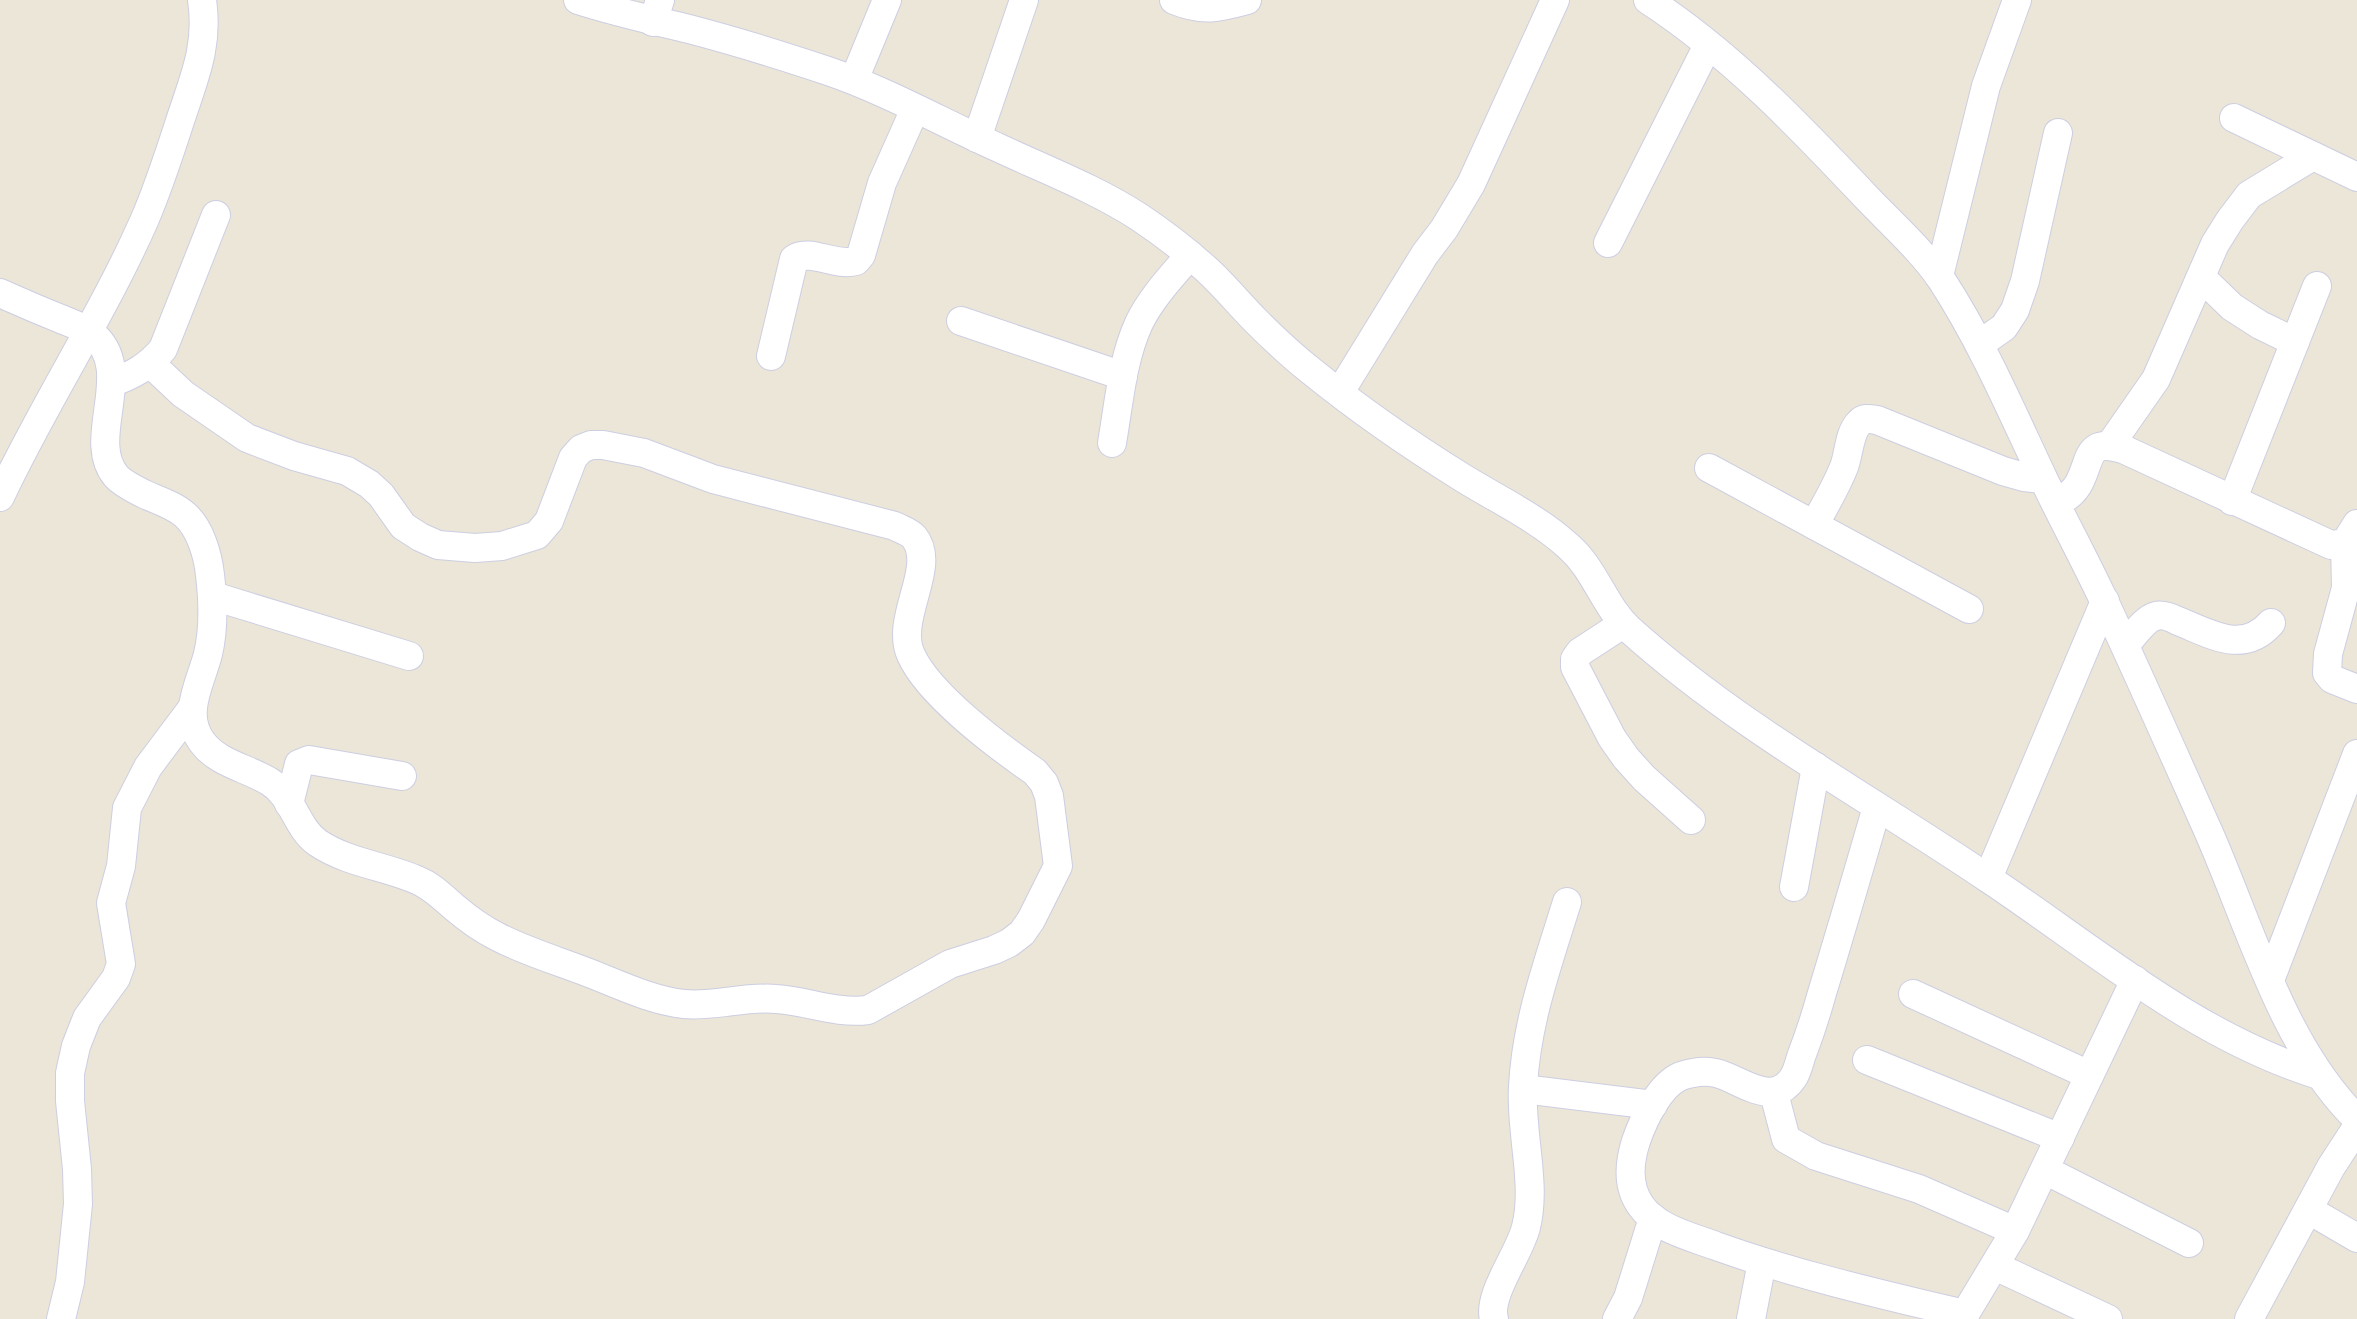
<svg xmlns="http://www.w3.org/2000/svg" width="2357" height="1319" viewBox="0 0 2357 1319" font-family="'Exo 2',sans-serif">
	<style>
		.lines { fill: none; stroke-linecap: round; stroke-linejoin: round }
		.minor-casing { stroke: #cdcee2; stroke-width: 30 }
		.minor { stroke: #fff; stroke-width: 28 }
	</style>
	<rect width="100%" height="100%" fill="#ebe6d8"/>
	<g class="lines">
		<defs>
			<g id="minor">
				<path d="M578,0C615,12 651,20 689,29C735,41 783,56 828,71C887,91 943,123 999,148C1046,170 1096,189 1139,217C1163,233 1185,250 1205,268C1223,284 1239,304 1256,321C1273,338 1291,355 1310,370C1358,409 1410,445 1463,478C1497,499 1539,519 1568,546C1595,569 1604,606 1629,629C1738,727 1868,797 1989,879C2094,949 2196,1037 2319,1075"/>
				<path d="M1174,0C1203,12 1218,8 1247,0"/>
				<path d="M1648,0C1731,54 1801,128 1868,199C1892,224 1922,251 1941,279C1982,342 2011,410 2043,478C2063,520 2086,562 2106,605C2141,680 2175,757 2209,833C2250,926 2283,1047 2357,1119"/>
				<path d="M653,22L660,0"/>
				<path d="M854,80L887,0"/>
				<path d="M2234,118L2357,177"/>
				<path d="M977,138L1024,0"/>
				<path d="M1608,243L1708,45"/>
				<path d="M1939,276L1986,86L2017,0"/>
				<path d="M2201,277L2232,307L2260,325L2295,342"/>
				<path d="M0,293C20,302 41,311 61,319C71,323 82,327 91,333C138,369 84,438 116,476C122,483 136,490 144,494C157,500 174,505 185,515C200,528 208,555 210,575C213,600 214,629 208,654C201,682 181,714 202,742C218,764 248,768 270,782C293,796 296,828 318,843C348,863 385,866 417,880C432,886 442,897 454,907C468,919 482,929 498,937C525,951 555,960 584,971C616,983 649,1000 684,1004C715,1007 746,996 776,999C808,1001 835,1014 868,1010L950,964L994,950L1009,943L1022,933L1031,920L1058,866L1049,796L1044,783L1035,772C999,747 929,695 911,655C894,618 938,567 914,537C910,532 900,529 895,526L713,479L644,453L603,445H591L581,449L573,458L549,521L537,535L502,546L475,548L438,545L420,537L403,526L381,495L369,484L347,471L294,456L247,438L183,394L151,364"/>
				<path d="M961,321L1123,376"/>
				<path d="M1980,344L2004,327L2015,310L2025,281L2058,133"/>
				<path d="M771,356L794,259C809,248 836,267 856,261L861,255L882,183L915,109"/>
				<path d="M111,383C133,375 148,367 163,349L216,215"/>
				<path d="M1340,392L1425,254L1444,229L1471,184L1555,0"/>
				<path d="M1112,443C1119,403 1122,360 1139,323C1151,298 1172,276 1190,255"/>
				<path d="M2110,445L2156,379L2215,244L2230,220L2249,195L2313,156"/>
				<path d="M1709,468L1969,609"/>
				<path d="M0,497C44,403 102,316 144,221C158,189 169,155 180,121C194,78 209,46 202,0"/>
				<path d="M2232,501L2317,286"/>
				<path d="M2056,504C2065,498 2074,493 2079,483C2092,458 2086,438 2123,449L2331,545L2345,543L2357,524"/>
				<path d="M1814,525C1825,506 1836,487 1844,467C1849,454 1849,433 1859,423C1864,417 1870,419 1877,420L2003,471L2024,477L2043,479"/>
				<path d="M2345,543L2346,588L2328,654L2327,673L2332,679L2357,689"/>
				<path d="M213,596L409,656"/>
				<path d="M1623,624L1580,652L1575,659V667L1612,738L1626,758L1644,778L1691,820"/>
				<path d="M2125,645C2133,637 2144,619 2156,616C2163,614 2172,618 2178,621C2211,634 2243,655 2271,623"/>
				<path d="M289,804L299,764L309,760L402,776"/>
				<path d="M1877,807C1859,869 1841,931 1822,993C1816,1015 1809,1036 1801,1057C1799,1064 1797,1072 1793,1078C1772,1109 1741,1079 1716,1073C1704,1070 1693,1072 1681,1076C1659,1085 1643,1121 1636,1141C1629,1163 1627,1187 1641,1206C1657,1229 1692,1237 1716,1246C1797,1275 1880,1294 1964,1314"/>
				<path d="M1988,878L2105,601"/>
				<path d="M1794,887L1816,767"/>
				<path d="M2270,980L2357,754"/>
				<path d="M1913,994L2089,1075"/>
				<path d="M1867,1060L2060,1138"/>
				<path d="M1523,1089L1653,1105"/>
				<path d="M1776,1101L1786,1139L1816,1156L1919,1189L2015,1231"/>
				<path d="M2045,1170L2189,1243"/>
				<path d="M2309,1210L2357,1238"/>
				<path d="M1995,1266L2108,1319"/>
				<path d="M61,1319L70,1282L78,1204L77,1169L70,1101V1073L76,1046L87,1018L116,978L121,964L111,903L121,866L127,808L148,767L193,707"/>
				<path d="M1494,1319C1487,1295 1520,1253 1526,1227C1537,1184 1520,1132 1523,1087C1526,1023 1548,963 1567,902"/>
				<path d="M1617,1319L1628,1298L1653,1218"/>
				<path d="M1751,1319L1762,1262"/>
				<path d="M1962,1319L2015,1231L2135,980"/>
				<path d="M2249,1319L2331,1167L2357,1127"/>
			</g>
		</defs>
		<!-- minor casing -->
		<use href="#minor" class="minor-casing"/>
		<!-- minor -->
		<use href="#minor" class="minor"/>
	</g>
</svg>
